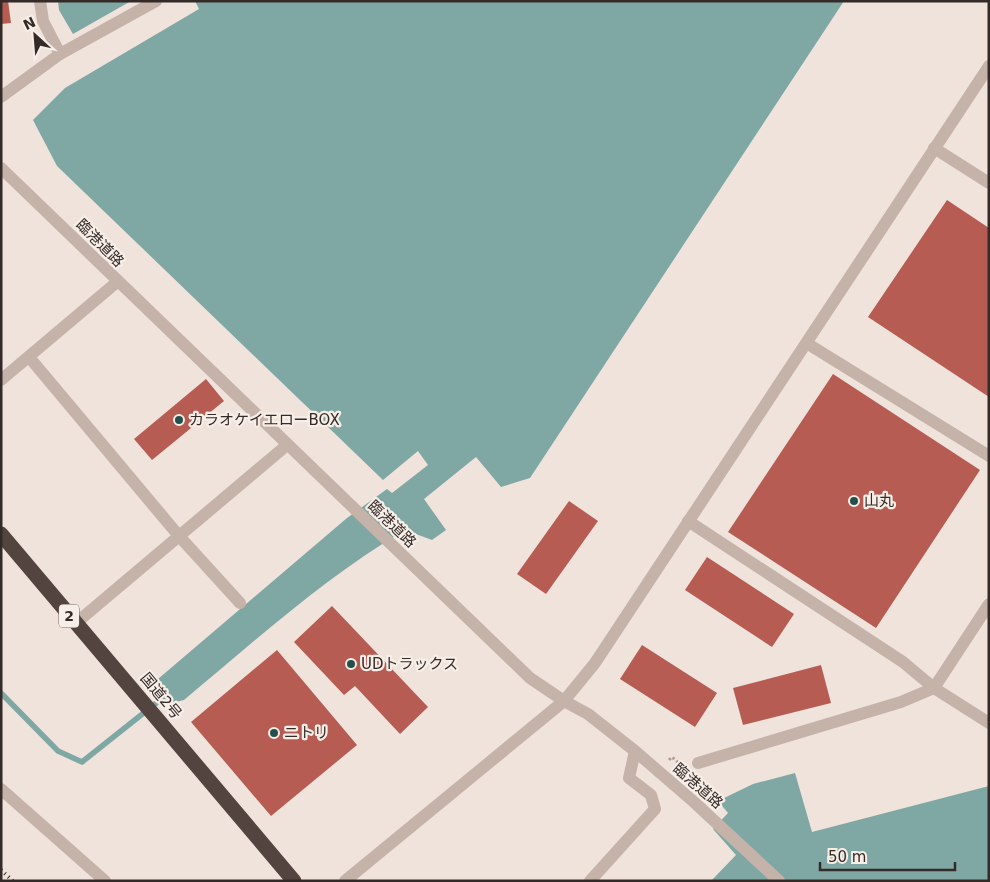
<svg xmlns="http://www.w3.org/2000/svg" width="990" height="882" viewBox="0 0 990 882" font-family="'DejaVu Sans','Noto Sans JP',sans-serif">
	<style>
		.water { fill: #7fa8a4 }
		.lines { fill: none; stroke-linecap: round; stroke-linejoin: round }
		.stream { stroke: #7fa8a4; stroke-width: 5.5 }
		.building { fill: #b75c52 }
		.path { stroke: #b19d94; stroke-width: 3; stroke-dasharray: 2.5 2.5; stroke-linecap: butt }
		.minor { stroke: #c5b3aa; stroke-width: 12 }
		.highway { stroke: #534440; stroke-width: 15 }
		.rail { stroke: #342a28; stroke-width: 4; stroke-dasharray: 1 4; stroke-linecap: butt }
		.poi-dot { fill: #23504d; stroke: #f7eee8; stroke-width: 2 }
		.labels { text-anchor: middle; stroke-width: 4.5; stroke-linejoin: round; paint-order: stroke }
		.shield { fill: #f7eee8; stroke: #6e6562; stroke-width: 1 }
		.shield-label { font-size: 14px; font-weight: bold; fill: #342a28 }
		.street-label { font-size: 15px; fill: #342a28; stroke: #f7eee8 }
		.poi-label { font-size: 15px; fill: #342a28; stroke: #f7eee8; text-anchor: start }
	</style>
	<rect width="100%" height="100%" fill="#efe3dc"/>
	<!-- water -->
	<g class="water">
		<path d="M58,1H131L73,34L59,10Z"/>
		<path d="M195,1H844L530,478L501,487L476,457L424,499L446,530L432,540L405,530C325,577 255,641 184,700L172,703L157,688L158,679L347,518L387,489L392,493L428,465L418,451L383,480L57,166L33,120L65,88L199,9Z"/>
		<path d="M795,773L812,832L989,786V881H711L736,855L713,829L728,813L718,801L753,784Z"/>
	</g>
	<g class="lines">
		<!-- stream -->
		<path class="stream" d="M1,693L58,751L82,762L165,696"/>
	</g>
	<!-- building -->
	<g class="building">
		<path d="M1,1H8L11,23L1,24Z"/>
		<path d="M947,200L989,228V397L868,317Z"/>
		<path d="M833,374L980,470L876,628L728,532Z"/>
		<path d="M206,379L224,401L152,460L134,439Z"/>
		<path d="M569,501L598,521L546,594L517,574Z"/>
		<path d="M707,557L794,614L772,647L685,590Z"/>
		<path d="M332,606L428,707L400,734L355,686L344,695L294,642Z"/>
		<path d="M642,645L717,693L695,727L620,679Z"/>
		<path d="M277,650L357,745L271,816L191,722Z"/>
		<path d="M821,665L831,703L743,725L733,688Z"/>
	</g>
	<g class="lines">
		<!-- path -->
		<path class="path" d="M669,760L672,757L684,768"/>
		<!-- minor -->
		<g class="minor">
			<path d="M40,1L43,21L60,54L156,1"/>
			<path d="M1,97L60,54"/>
			<path d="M934,148L989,183"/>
			<path d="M1,168L530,678L564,701L588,714L635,751L694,802L779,881"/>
			<path d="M808,344L989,456"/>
			<path d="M29,357L179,536L240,603"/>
			<path d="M1,380L117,282"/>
			<path d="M688,521L903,662L934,688L989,723"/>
			<path d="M76,623L287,445"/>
			<path d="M698,763L901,702L934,688L989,604"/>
			<path d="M1,789L105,881"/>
			<path d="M345,881L564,701L595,663L989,66"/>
			<path d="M590,881L655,809L651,795L629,778L635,751"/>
		</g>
		<!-- highway -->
		<path class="highway" d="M1,534L294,881"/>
		<!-- rail -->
		<path class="rail" d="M1,870L13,881"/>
	</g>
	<!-- markers -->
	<g class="poi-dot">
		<circle cx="179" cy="420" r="5"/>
		<circle cx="854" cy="501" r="5"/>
		<circle cx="351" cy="664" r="5"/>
		<circle cx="274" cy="733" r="5"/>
	</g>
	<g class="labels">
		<!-- shield labels -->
		<rect class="shield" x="59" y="604.5" width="20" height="23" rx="4"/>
		<g class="shield-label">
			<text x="69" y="621">2</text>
		</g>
		<!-- street labels -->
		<g class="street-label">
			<text transform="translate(100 243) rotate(45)" y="5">臨港道路</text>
			<text transform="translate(392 524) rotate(44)" y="5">臨港道路</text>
			<text transform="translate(161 696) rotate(50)" y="5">国道2号</text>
			<text transform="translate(698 786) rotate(41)" y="5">臨港道路</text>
		</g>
		<!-- poi labels -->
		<g class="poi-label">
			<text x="189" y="425">カラオケイエローBOX</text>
			<text x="864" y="506">山丸</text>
			<text x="361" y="669">UDトラックス</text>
			<text x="284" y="738">ニトリ</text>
		</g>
	</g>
	<!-- border -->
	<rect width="990" height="882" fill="none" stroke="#342a28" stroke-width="5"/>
	<!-- north arrow -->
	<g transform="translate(35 35) rotate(334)" stroke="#f7eee8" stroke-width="4" paint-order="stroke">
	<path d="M0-4L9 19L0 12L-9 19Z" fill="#342a28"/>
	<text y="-8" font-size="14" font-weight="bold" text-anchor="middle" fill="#342a28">N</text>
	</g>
	<!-- scale -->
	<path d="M820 862v8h135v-8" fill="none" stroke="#342a28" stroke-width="2.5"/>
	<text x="828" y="862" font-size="15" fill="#342a28" stroke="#f7eee8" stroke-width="4" paint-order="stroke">50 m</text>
</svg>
